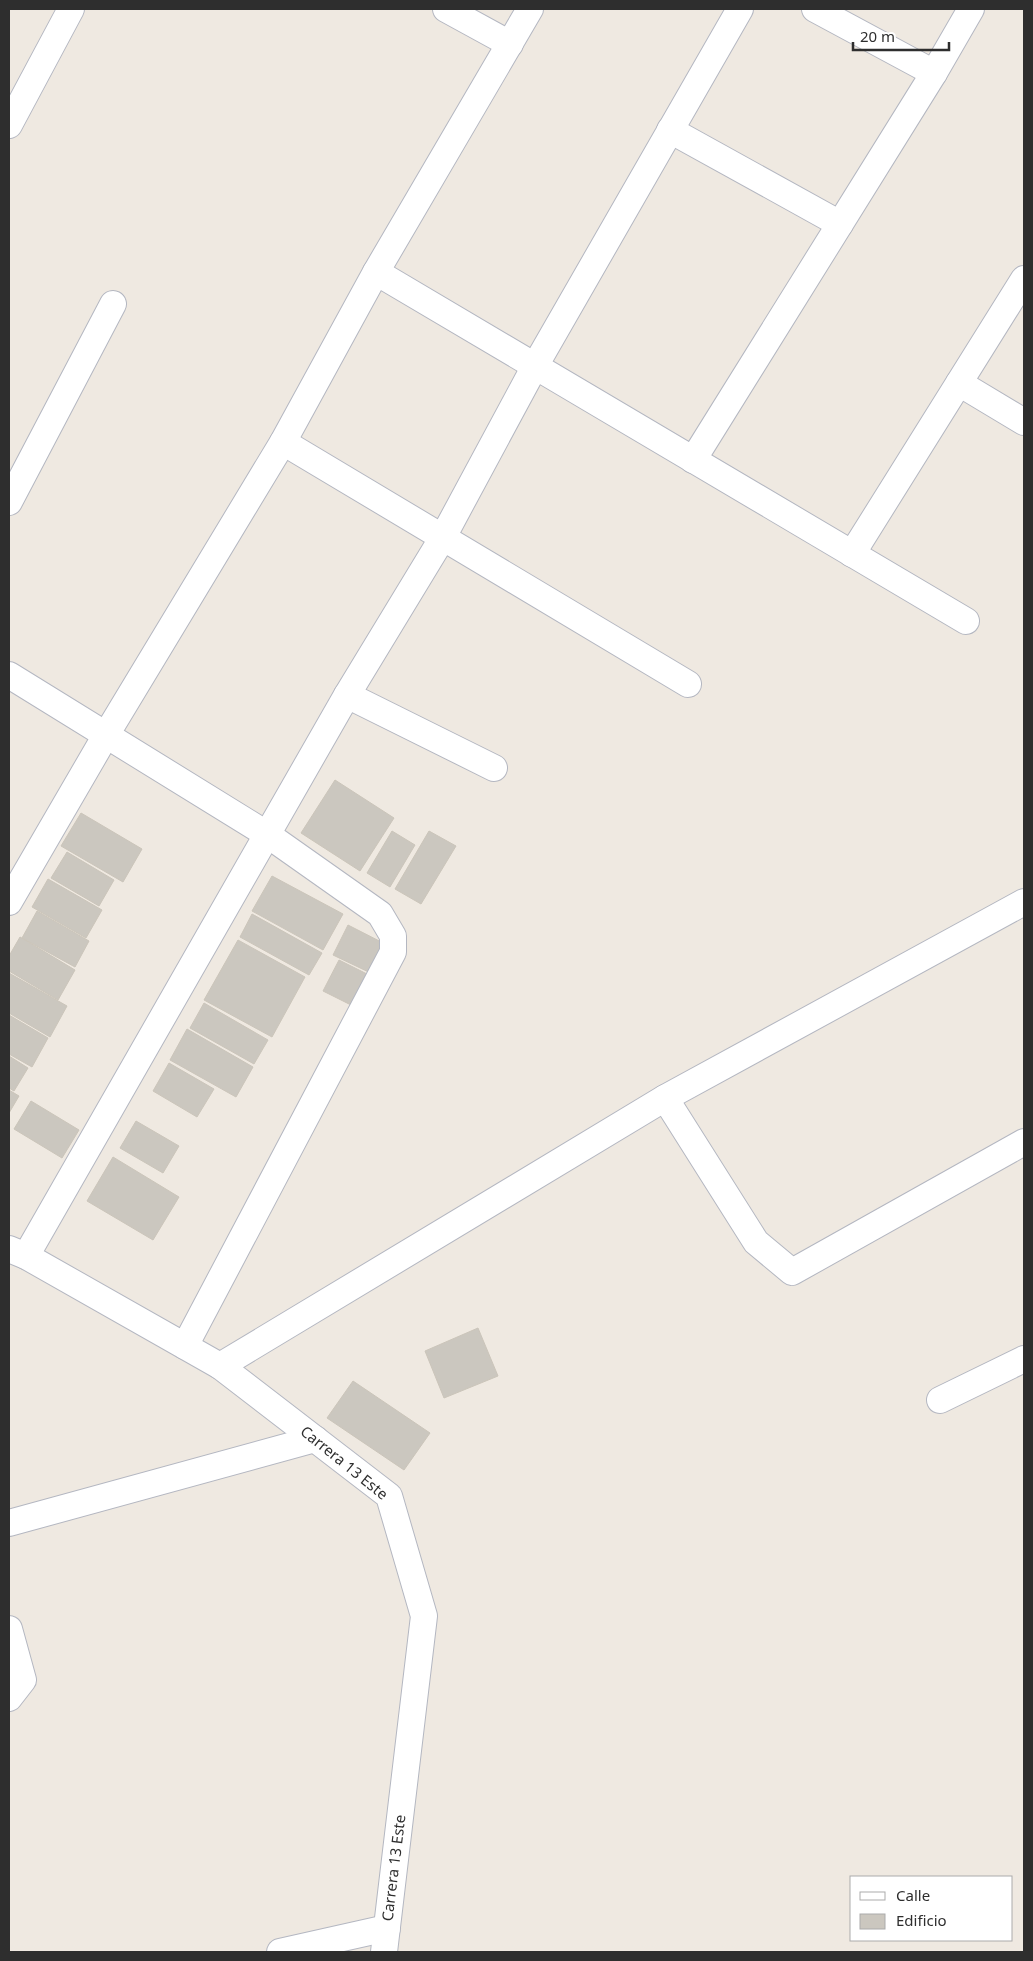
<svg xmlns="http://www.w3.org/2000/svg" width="1033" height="1961" viewBox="0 0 1033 1961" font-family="'Noto Sans',sans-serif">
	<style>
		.building { fill: #cbc7bf; stroke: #cbc5ba }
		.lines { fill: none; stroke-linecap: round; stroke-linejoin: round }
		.minor-casing { stroke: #b4b7c1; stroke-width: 28 }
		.minor { stroke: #fff; stroke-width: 26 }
		.labels { text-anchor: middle; stroke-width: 5; stroke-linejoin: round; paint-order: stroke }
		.street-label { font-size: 15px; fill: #2e2e2e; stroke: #fff }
	</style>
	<rect width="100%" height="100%" fill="#efe9e1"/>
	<!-- building -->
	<g class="building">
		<path d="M335,780L394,818L360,871L301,833Z"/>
		<path d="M81,813L142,849L123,882L61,846Z"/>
		<path d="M392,831L415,845L390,887L367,873Z"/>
		<path d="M429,831L456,846L421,904L395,889Z"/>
		<path d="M67,852L114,880L99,906L51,878Z"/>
		<path d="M272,876L343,914L323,950L252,911Z"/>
		<path d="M48,879L102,910L86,938L32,907Z"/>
		<path d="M37,911L89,941L75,967L22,938Z"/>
		<path d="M252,914L322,953L309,975L240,937Z"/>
		<path d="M348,925L391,947L377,976L333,955Z"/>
		<path d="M20,937L75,970L58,1000L9,971V956Z"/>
		<path d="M238,940L305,977L272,1037L204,1000Z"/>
		<path d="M339,960L377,979L361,1010L323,991Z"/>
		<path d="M9,973L67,1006L50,1037L9,1013Z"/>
		<path d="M204,1003L268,1040L254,1064L190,1028Z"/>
		<path d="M9,1015L48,1038L32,1067L9,1054Z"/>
		<path d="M187,1029L253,1067L236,1097L170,1060Z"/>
		<path d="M9,1056L28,1068L14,1091L9,1088Z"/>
		<path d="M169,1063L214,1089L197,1117L153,1091Z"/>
		<path d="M9,1090L19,1096L9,1113Z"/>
		<path d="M31,1101L79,1130L62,1158L14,1129Z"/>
		<path d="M136,1121L179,1146L163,1173L120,1148Z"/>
		<path d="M113,1157L179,1197L153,1240L87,1201Z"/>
		<path d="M478,1328L498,1376L444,1398L425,1351Z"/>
		<path d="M353,1381L430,1433L404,1470L327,1418Z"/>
	</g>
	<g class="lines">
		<defs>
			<g id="minor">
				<path d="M446,9L510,44"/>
				<path d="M815,9L934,73"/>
				<path d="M9,125L71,9"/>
				<path d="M670,130L840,224"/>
				<path d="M376,272L966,621"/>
				<path d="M959,383L1024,422"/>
				<path d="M283,442L688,684"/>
				<path d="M693,460L934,73L971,9"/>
				<path d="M9,502L113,304"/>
				<path d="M852,554L1024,279"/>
				<path d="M9,675L268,835L380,914L393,936V952L185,1346"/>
				<path d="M347,695L494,768"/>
				<path d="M9,902L106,735L283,442L376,272L530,9"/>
				<path d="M665,1098L756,1242L792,1272L1024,1142"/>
				<path d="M9,1249L26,1256L220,1366L389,1496L424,1616L384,1952"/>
				<path d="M26,1256L347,695L443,537L535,366L740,9"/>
				<path d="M220,1366L665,1098L1024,902"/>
				<path d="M940,1400L1024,1359"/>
				<path d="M9,1523L315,1439"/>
				<path d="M9,1629L23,1680L9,1698"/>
				<path d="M280,1952L387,1928"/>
			</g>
		</defs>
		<!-- minor casing -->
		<use href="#minor" class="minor-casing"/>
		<!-- minor -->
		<use href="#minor" class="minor"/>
	</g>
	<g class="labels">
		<!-- street labels -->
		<g class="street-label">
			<text transform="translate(344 1463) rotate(39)" y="5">Carrera 13 Este</text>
			<text transform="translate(394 1868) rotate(-83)" y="5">Carrera 13 Este</text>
		</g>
	</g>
	<!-- border -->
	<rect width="1033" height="1961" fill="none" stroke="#2e2e2e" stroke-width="20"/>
	<!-- legend -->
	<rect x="850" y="1876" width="162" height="65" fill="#ffffff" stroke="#ababab"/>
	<rect x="860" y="1892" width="25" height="8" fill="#ffffff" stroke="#ababab"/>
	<text x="896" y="1901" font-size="15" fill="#2e2e2e">Calle</text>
	<rect x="860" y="1914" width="25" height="15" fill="#cbc7bf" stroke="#ababab"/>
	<text x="896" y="1926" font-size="15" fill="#2e2e2e">Edificio</text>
	<!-- scale -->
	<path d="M853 42v8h96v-8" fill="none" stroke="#2e2e2e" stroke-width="2.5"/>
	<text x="860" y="42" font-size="15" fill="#2e2e2e" stroke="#ffffff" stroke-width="4" paint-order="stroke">20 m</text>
</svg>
